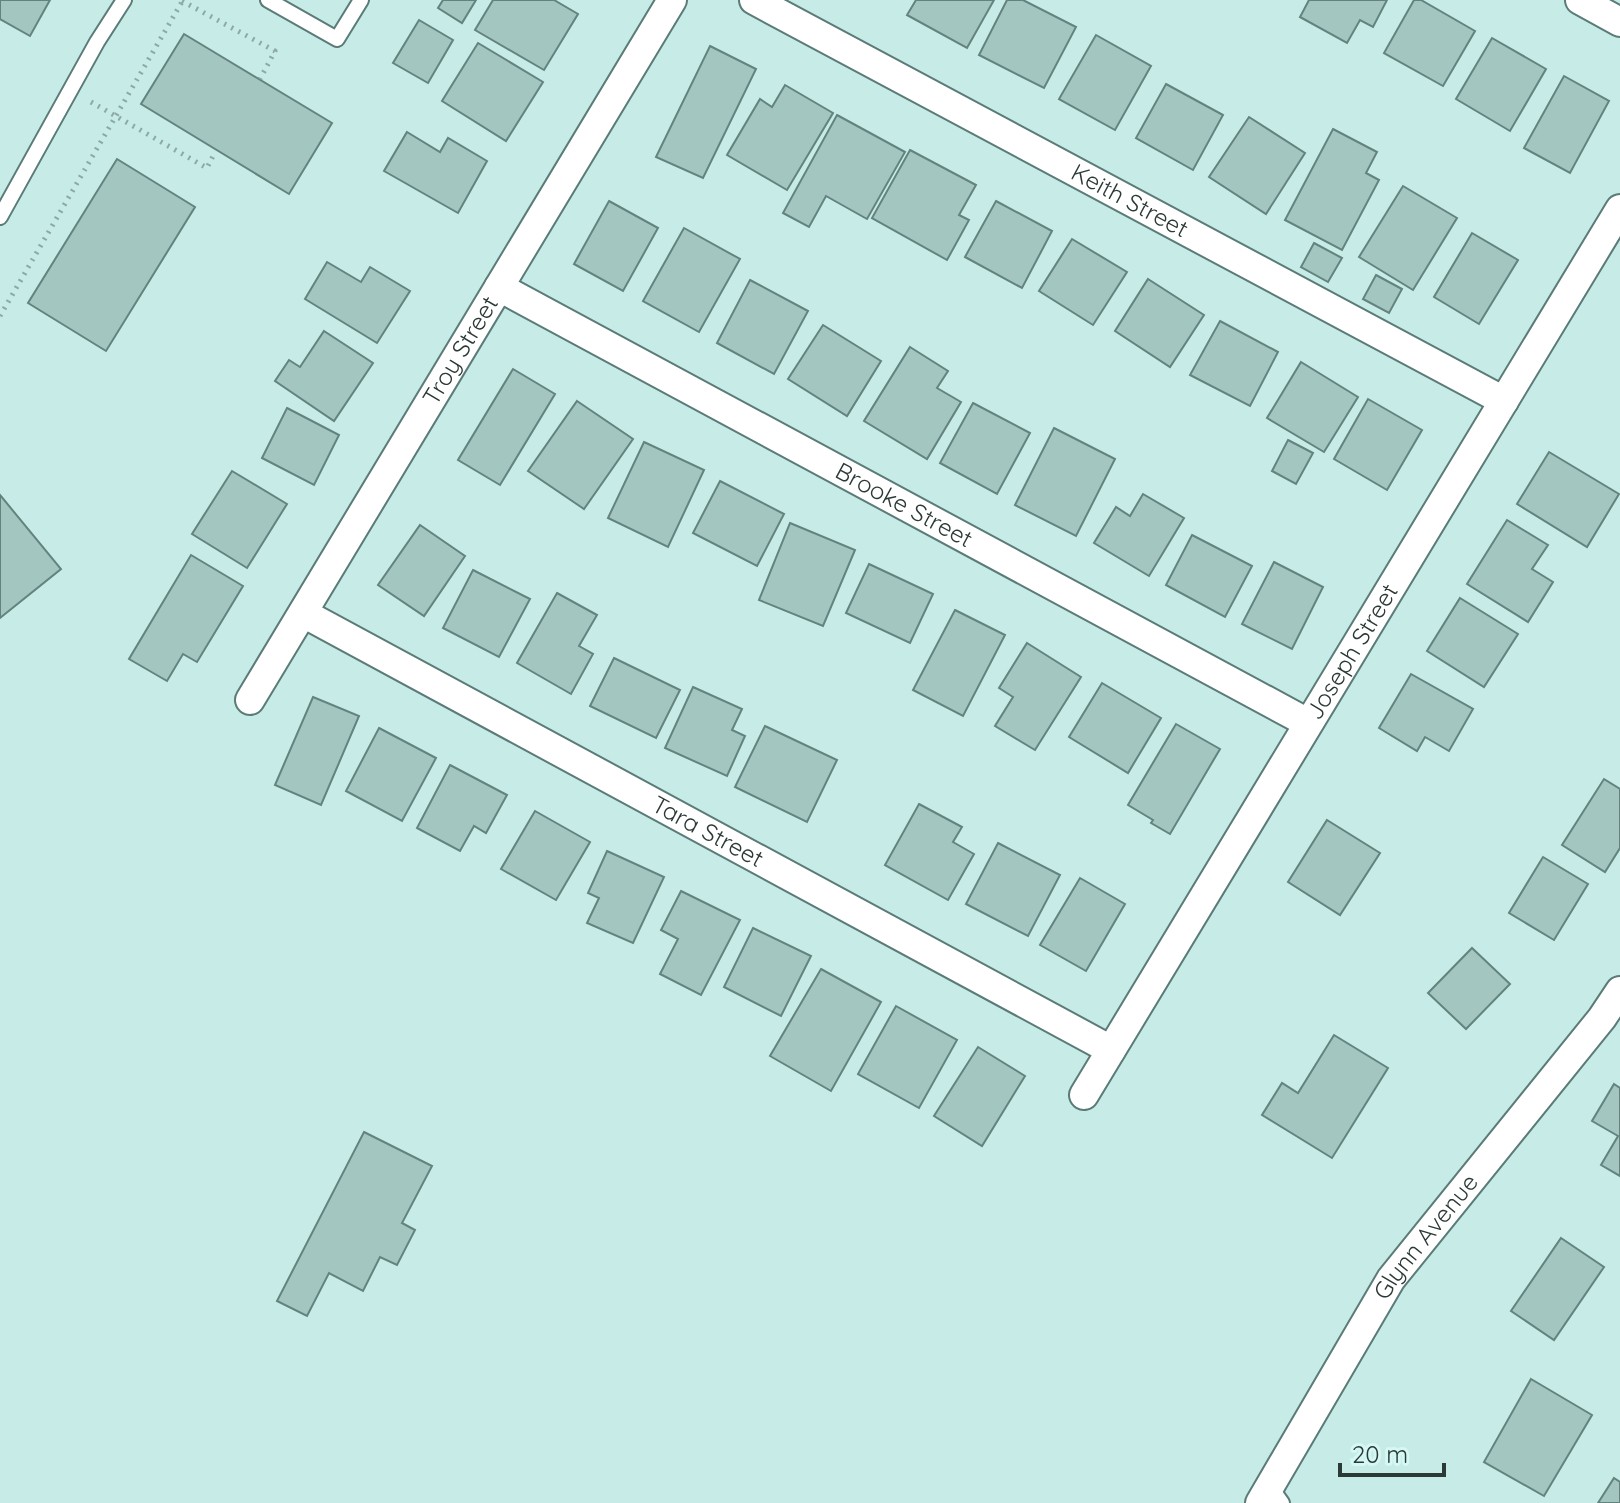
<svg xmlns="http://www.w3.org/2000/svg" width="1620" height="1503" viewBox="0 0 1620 1503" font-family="Quicksand,sans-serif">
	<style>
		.building { fill: #a3c6c1; stroke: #63837f; stroke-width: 2 }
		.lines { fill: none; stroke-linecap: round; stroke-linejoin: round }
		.lane-casing { stroke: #5a7b77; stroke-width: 18 }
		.street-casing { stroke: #5a7b77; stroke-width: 32 }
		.path { stroke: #8da9a5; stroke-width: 5; stroke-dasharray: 2 6; stroke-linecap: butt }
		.lane { stroke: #fff; stroke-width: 14 }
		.street { stroke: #fff; stroke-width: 28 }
		.labels { text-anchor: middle; stroke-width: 6; stroke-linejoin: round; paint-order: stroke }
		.street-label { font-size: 24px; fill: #2b3937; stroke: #d4f8f3 }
	</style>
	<rect width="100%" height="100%" fill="#c7ebe6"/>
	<!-- building -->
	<g class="building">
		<path d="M0,0H50L30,36L0,19Z"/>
		<path d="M443,0H476L462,23L438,8Z"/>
		<path d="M493,0H554L578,14L544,70L475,30Z"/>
		<path d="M916,0H994L967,48L907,15Z"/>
		<path d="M1007,0H1023L1076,27L1044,88L979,55Z"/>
		<path d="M1309,0H1387L1373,27L1360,20L1347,43L1300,17Z"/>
		<path d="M1414,0H1421L1475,31L1443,86L1384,53Z"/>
		<path d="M419,20L453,40L428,83L393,63Z"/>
		<path d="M184,34L332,123L289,194L141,104Z"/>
		<path d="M1096,35L1151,66L1115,130L1059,99Z"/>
		<path d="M1492,38L1546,69L1510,131L1456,99Z"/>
		<path d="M478,43L543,82L506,141L442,101Z"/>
		<path d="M710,46L756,69L703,178L656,157Z"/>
		<path d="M1564,76L1609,101L1570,173L1524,148Z"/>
		<path d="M1166,84L1223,115L1193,170L1136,138Z"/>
		<path d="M785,85L833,113L787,190L727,155L760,99L772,107Z"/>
		<path d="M837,115L905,152L867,219L826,196L809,227L783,213Z"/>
		<path d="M1249,117L1305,153L1266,214L1209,177Z"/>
		<path d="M1333,129L1377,152L1366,173L1379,180L1342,250L1285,220Z"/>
		<path d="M407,132L440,152L448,138L487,161L458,213L384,171Z"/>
		<path d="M910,150L976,185L959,215L969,220L947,260L872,218Z"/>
		<path d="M117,159L195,207L106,351L28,303Z"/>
		<path d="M1403,186L1457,218L1413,290L1359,257Z"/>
		<path d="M609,201L658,228L623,291L574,264Z"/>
		<path d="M996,201L1052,231L1022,288L965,257Z"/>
		<path d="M684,228L740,259L699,332L643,301Z"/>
		<path d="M1472,233L1518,260L1479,324L1434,297Z"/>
		<path d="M1072,239L1127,272L1093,325L1039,291Z"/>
		<path d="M1314,243L1342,258L1328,282L1301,267Z"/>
		<path d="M327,262L361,282L370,267L410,291L377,343L305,299Z"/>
		<path d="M1376,275L1402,289L1389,313L1363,299Z"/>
		<path d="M1148,279L1204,315L1170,367L1115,331Z"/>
		<path d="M750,280L808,311L774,374L717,343Z"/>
		<path d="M1220,321L1278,352L1250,406L1190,375Z"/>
		<path d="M823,325L881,361L847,416L788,379Z"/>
		<path d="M324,331L373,363L334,421L275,381L289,360L300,367Z"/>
		<path d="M910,347L948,371L937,388L961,402L927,459L864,421Z"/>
		<path d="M1301,362L1358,397L1324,452L1267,418Z"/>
		<path d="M513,369L555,394L500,485L458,460Z"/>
		<path d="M1368,399L1422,430L1387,490L1334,459Z"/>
		<path d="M577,401L633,439L584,509L528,471Z"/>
		<path d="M973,403L1030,433L997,494L940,463Z"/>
		<path d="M287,408L339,435L314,485L262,458Z"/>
		<path d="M1054,428L1115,459L1076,536L1015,505Z"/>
		<path d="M1288,440L1313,453L1296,484L1272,471Z"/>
		<path d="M644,442L704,470L668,547L608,518Z"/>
		<path d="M1549,452L1619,494L1587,547L1517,504Z"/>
		<path d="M232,471L287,504L247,568L192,534Z"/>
		<path d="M720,481L784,514L757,566L693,533Z"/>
		<path d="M1143,494L1184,518L1149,576L1094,543L1116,507L1130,516Z"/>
		<path d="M0,495L61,569L0,618Z"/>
		<path d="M1507,520L1548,545L1532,569L1553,582L1528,622L1467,584Z"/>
		<path d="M790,523L855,550L823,626L759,600Z"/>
		<path d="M420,525L465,556L424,616L378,585Z"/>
		<path d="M1192,535L1252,566L1225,617L1166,585Z"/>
		<path d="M191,555L243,586L197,662L183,654L167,681L129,659Z"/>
		<path d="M1274,562L1323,587L1292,649L1242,624Z"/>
		<path d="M869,564L933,594L910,643L846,613Z"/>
		<path d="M473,570L530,599L499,657L443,628Z"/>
		<path d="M557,593L597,615L579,646L593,654L571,694L517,663Z"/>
		<path d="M1460,598L1518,634L1484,687L1427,651Z"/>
		<path d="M955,610L1005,635L963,716L913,690Z"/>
		<path d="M1027,643L1081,677L1035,750L995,726L1013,697L999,688Z"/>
		<path d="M614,658L680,690L656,738L590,706Z"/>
		<path d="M1411,674L1473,709L1449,751L1425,737L1417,751L1379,728Z"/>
		<path d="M1102,683L1161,718L1128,773L1069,737Z"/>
		<path d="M693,687L742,709L732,730L745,736L727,776L665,748Z"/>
		<path d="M313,697L359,716L321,805L275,785Z"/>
		<path d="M1176,724L1220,749L1170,834L1151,823L1153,820L1128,805Z"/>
		<path d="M765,726L837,760L807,822L735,787Z"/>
		<path d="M379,728L436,758L402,821L346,791Z"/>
		<path d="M450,765L507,795L486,833L474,826L460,851L417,828Z"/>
		<path d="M1604,779L1620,789V848L1605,872L1562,845Z"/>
		<path d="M919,804L962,827L953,842L974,854L948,900L885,865Z"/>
		<path d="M535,811L590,842L556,900L501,869Z"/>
		<path d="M1327,820L1380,853L1340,915L1288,882Z"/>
		<path d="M998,843L1060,875L1028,936L966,904Z"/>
		<path d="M607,851L664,877L633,943L587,923L599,898L588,893Z"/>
		<path d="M1543,857L1588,884L1554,940L1509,913Z"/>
		<path d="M1080,878L1125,904L1086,971L1040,945Z"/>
		<path d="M681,891L740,920L701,995L660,974L678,939L661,930Z"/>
		<path d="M753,928L811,956L781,1016L724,987Z"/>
		<path d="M1472,948L1510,984L1466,1029L1428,993Z"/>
		<path d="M821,969L881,1002L831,1091L770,1056Z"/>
		<path d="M896,1006L957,1040L919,1108L858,1074Z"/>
		<path d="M1334,1035L1388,1068L1332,1158L1262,1115L1282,1083L1298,1093Z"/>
		<path d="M978,1047L1025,1076L982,1146L934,1116Z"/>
		<path d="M1614,1084L1620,1088V1176L1601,1165L1618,1136L1592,1121Z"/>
		<path d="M364,1132L432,1166L402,1223L415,1230L397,1265L380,1257L363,1291L329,1273L307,1316L277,1301Z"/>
		<path d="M1561,1238L1604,1267L1554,1340L1511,1311Z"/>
		<path d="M1531,1379L1592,1415L1544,1496L1484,1462Z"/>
		<path d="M1614,1478L1620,1482V1503H1598Z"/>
	</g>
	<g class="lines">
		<defs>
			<g id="lane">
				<path d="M268,0L337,39L361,0"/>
				<path d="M0,217L97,42L124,0"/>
				<path d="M1270,1486L1282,1503"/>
			</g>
			<g id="street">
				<path id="s1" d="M754,0L1504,401"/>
				<path d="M1580,0L1620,22"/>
				<path id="s2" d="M499,287L1308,723"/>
				<path id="s3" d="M303,613L1111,1050"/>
				<path id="s4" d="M250,700L672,0"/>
				<path id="s5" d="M1084,1095L1620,209"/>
				<path id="s6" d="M1260,1503L1391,1279L1602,1018L1620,991"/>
			</g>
		</defs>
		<!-- lane casing -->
		<use href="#lane" class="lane-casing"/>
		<!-- street casing -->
		<use href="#street" class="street-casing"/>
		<!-- path -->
		<g class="path">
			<path d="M182,1L275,51L260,79"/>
			<path d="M91,102L207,168L215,152"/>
			<path d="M0,316L183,0"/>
		</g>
		<!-- lane -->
		<use href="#lane" class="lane"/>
		<!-- street -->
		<use href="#street" class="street"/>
	</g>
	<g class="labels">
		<!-- street labels -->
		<g class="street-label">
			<text dy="8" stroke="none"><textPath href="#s1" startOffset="426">Keith Street</textPath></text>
			<text dy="8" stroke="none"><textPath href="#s4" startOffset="408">Troy Street</textPath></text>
			<text dy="8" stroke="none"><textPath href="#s2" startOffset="460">Brooke Street</textPath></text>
			<text dy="8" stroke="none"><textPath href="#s5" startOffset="518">Joseph Street</textPath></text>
			<text dy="8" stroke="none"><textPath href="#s3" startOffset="460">Tara Street</textPath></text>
			<text dy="8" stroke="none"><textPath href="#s6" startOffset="314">Glynn Avenue</textPath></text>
		</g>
	</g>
	<!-- scale -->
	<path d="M1340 1463v12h104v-12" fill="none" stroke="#2b3937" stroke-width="4"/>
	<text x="1352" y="1463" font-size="24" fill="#2b3937" stroke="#d4f8f3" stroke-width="6" paint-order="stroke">20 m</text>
</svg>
